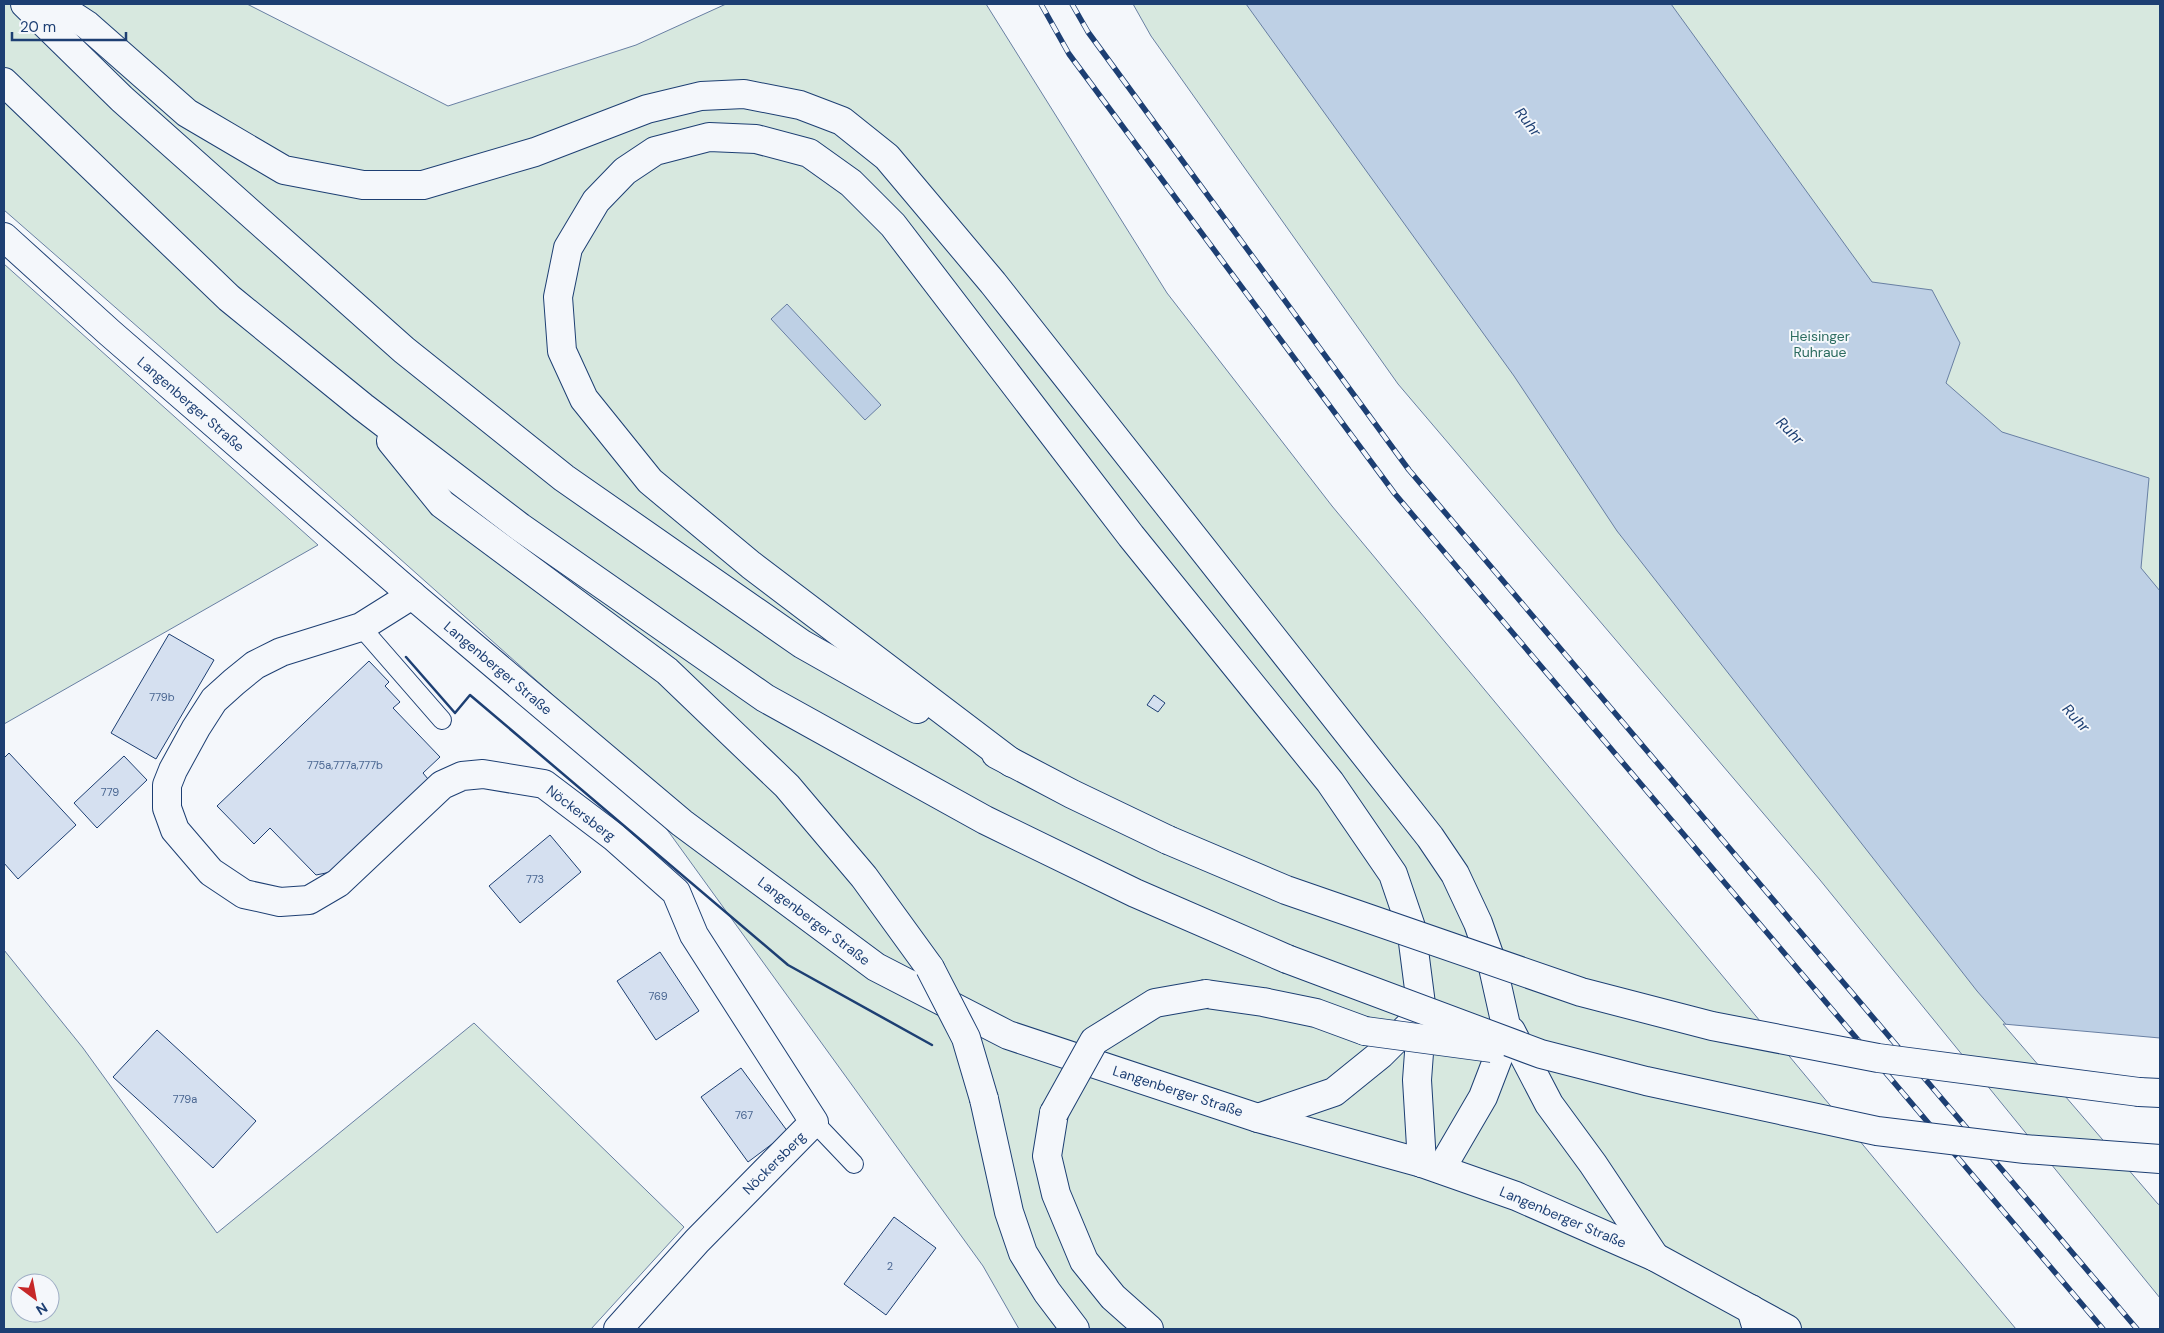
<svg xmlns="http://www.w3.org/2000/svg" width="2164" height="1333" viewBox="0 0 2164 1333" font-family="'DM Sans',sans-serif">
	<style>
		.green { fill: #d7e8df; stroke: #687fa3; fill-rule: evenodd }
		.water { fill: #bed0e5; stroke: #687fa3 }
		.pier { fill: #f4f7fb; stroke: #687fa3 }
		.building { fill: #d5e0f0; stroke: #1d3f73 }
		.lines { fill: none; stroke-linecap: round; stroke-linejoin: round }
		.service-casing { stroke: #1d3f73; stroke-width: 20 }
		.minor-casing { stroke: #1d3f73; stroke-width: 30 }
		.tertiary-casing { stroke: #1d3f73; stroke-width: 30 }
		.secondary-casing { stroke: #1d3f73; stroke-width: 30 }
		.motorway-casing { stroke: #1d3f73; stroke-width: 30 }
		.service { stroke: #f4f7fb; stroke-width: 18 }
		.minor { stroke: #f4f7fb; stroke-width: 28 }
		.tertiary { stroke: #f4f7fb; stroke-width: 28 }
		.secondary { stroke: #f4f7fb; stroke-width: 28 }
		.motorway { stroke: #f4f7fb; stroke-width: 28 }
		.rail-casing { stroke: #1d3f73; stroke-width: 5.5 }
		.rail { stroke: #f4f7fb; stroke-width: 4; stroke-dasharray: 11; stroke-linecap: butt }
		.motorway-bridge-casing { stroke: #1d3f73; stroke-width: 30; stroke-linecap: butt }
		.motorway-bridge { stroke: #f4f7fb; stroke-width: 28 }
		.wall { stroke: #1d3f73; stroke-width: 2.5 }
		.labels { text-anchor: middle; stroke-width: 4; stroke-linejoin: round; paint-order: stroke }
		.number-label { font-size: 11px; fill: #4b6792 }
		.park-label { font-size: 14px; fill: #2c6c60; stroke: #f4f7fb }
		.street-label { font-size: 14px; fill: #1d3f73; stroke: #f4f7fb }
		.water-label { font-size: 15px; font-style: italic; fill: #1d3f73; stroke: #f4f7fb }
	</style>
	<rect width="100%" height="100%" fill="#f4f7fb"/>
	<!-- green -->
	<g class="green">
		<path d="M4,4H247L448,106L636,45L726,4H986L1167,293L1332,506L2016,1329H1019L983,1266L600,737L243,419L4,210Z"/>
		<path d="M1133,4H2160V1298L1820,880L1398,384L1151,36Z"/>
		<path d="M4,264L318,545L4,724Z"/>
		<path d="M4,950L83,1048L217,1233L474,1023L684,1227L591,1329H4ZM20,1283H50V1313H20Z"/>
	</g>
	<!-- water -->
	<g class="water">
		<path d="M1246,4H1671L1872,282L1932,290L1960,343L1946,383L2002,432L2149,478L2141,568L2160,591V1202L1977,991L1617,531L1514,376Z"/>
		<path d="M787,304L881,405L865,420L771,319Z"/>
	</g>
	<!-- pier -->
	<path class="pier" d="M2003,1024L2160,1038V1205L2158,1204Z"/>
	<!-- building -->
	<g class="building">
		<path d="M169,634L214,660L156,759L111,733Z"/>
		<path d="M369,661L389,682L385,686L400,702L393,708L440,757L423,773L428,779L331,872L316,875L270,828L254,844L217,806Z"/>
		<path d="M1154,695L1165,703L1158,712L1147,705Z"/>
		<path d="M9,753L76,825L18,879L4,863V758Z"/>
		<path d="M124,756L147,780L97,828L74,803Z"/>
		<path d="M550,835L581,872L520,923L489,886Z"/>
		<path d="M660,952L699,1011L656,1040L617,981Z"/>
		<path d="M157,1030L256,1121L213,1168L113,1077Z"/>
		<path d="M741,1068L788,1132L748,1162L701,1097Z"/>
		<path d="M894,1217L936,1248L886,1315L844,1284Z"/>
	</g>
	<g class="lines">
		<defs>
			<g id="service">
				<path d="M361,627L442,720"/>
				<path d="M814,1122L854,1164"/>
			</g>
			<path id="minor" d="M412,595L361,627L281,652L255,665L234,682L214,700L196,728L173,770L167,785V808L175,830L211,872L244,894L280,902L309,900L338,883L442,785L462,776L483,774L544,784L614,837L676,892L694,935L814,1122L697,1241L618,1329"/>
			<path id="tertiary" d="M4,237L110,333L412,595L682,823L876,967L1008,1035L1258,1118L1422,1163"/>
			<path id="secondary" d="M1422,1163L1516,1196L1655,1257L1787,1329"/>
			<g id="motorway">
				<path d="M25,4L122,99L404,350L564,478L802,644L917,709"/>
				<path d="M55,4L87,25L187,113L284,170L363,185H423L535,152L647,109L701,96L744,94L800,105L842,121L887,157L993,283L1430,837L1455,874L1478,923L1492,963L1505,1021L1498,1058L1483,1097L1441,1169"/>
				<path d="M4,82L229,298L363,407L520,527L765,698L985,820L1135,893L1287,959"/>
				<path d="M391,441L442,504L667,671L787,786L864,877L930,968"/>
				<path d="M996,754L1072,794L1168,840"/>
				<path d="M1012,763L751,565L650,481L584,399L562,351L558,297L568,248L596,201L625,171L655,151L709,137L756,139L809,153L851,183L893,225L1131,536L1330,782L1393,874L1411,927L1422,1012L1417,1080L1422,1163"/>
				<path d="M1206,994L1263,1002L1316,1013L1365,1031"/>
				<path d="M1511,1031L1549,1104L1593,1164L1655,1257"/>
				<path d="M2139,1092L2160,1093"/>
				<path d="M984,1099L1009,1212L1023,1253L1047,1292L1075,1329"/>
				<path d="M1054,1113L1047,1156L1056,1194L1084,1261L1113,1297L1149,1329"/>
				<path d="M1258,1118L1334,1092L1381,1054L1414,1021"/>
				<path d="M1751,1309L1757,1329"/>
			</g>
		</defs>
		<!-- service casing -->
		<use href="#service" class="service-casing"/>
		<!-- minor casing -->
		<use href="#minor" class="minor-casing"/>
		<!-- tertiary casing -->
		<use href="#tertiary" class="tertiary-casing"/>
		<!-- secondary casing -->
		<use href="#secondary" class="secondary-casing"/>
		<!-- motorway casing -->
		<use href="#motorway" class="motorway-casing"/>
		<!-- service -->
		<use href="#service" class="service"/>
		<!-- minor -->
		<use href="#minor" class="minor"/>
		<!-- tertiary -->
		<use href="#tertiary" class="tertiary"/>
		<!-- secondary -->
		<use href="#secondary" class="secondary"/>
		<!-- motorway -->
		<use href="#motorway" class="motorway"/>
		<defs>
			<g id="rail">
				<path d="M1041,4L1069,54L1395,494L2103,1329"/>
				<path d="M1072,4L1088,32L1409,470L2137,1329"/>
			</g>
		</defs>
		<!-- rail casing -->
		<use href="#rail" class="rail-casing"/>
		<!-- rail -->
		<use href="#rail" class="rail"/>
		<defs>
			<g id="motorway-bridge">
				<path d="M1168,840L1286,890L1581,992L1712,1026L1878,1058L2139,1092"/>
				<path d="M1287,959L1541,1054L1646,1081L1877,1131L2025,1149L2160,1159"/>
				<path d="M930,968L966,1038L984,1099"/>
				<path d="M1365,1031L1492,1048"/>
				<path d="M1054,1113L1094,1041L1155,1003L1206,994"/>
			</g>
		</defs>
		<!-- motorway-bridge casing -->
		<use href="#motorway-bridge" class="motorway-bridge-casing"/>
		<!-- motorway-bridge -->
		<use href="#motorway-bridge" class="motorway-bridge"/>
		<!-- wall -->
		<path class="wall" d="M406,657L455,713L470,695L788,965L932,1045"/>
	</g>
	<g class="labels">
		<!-- number labels -->
		<g class="number-label">
			<text x="162" y="701">779b</text>
			<text x="345" y="769">775a,777a,777b</text>
			<text x="110" y="796">779</text>
			<text x="535" y="883">773</text>
			<text x="658" y="1000">769</text>
			<text x="185" y="1103">779a</text>
			<text x="744" y="1119">767</text>
			<text x="890" y="1270">2</text>
		</g>
		<!-- park labels -->
		<g class="park-label">
			<text x="1820" y="341">Heisinger<tspan x="1820" dy="16">Ruhraue</tspan></text>
		</g>
		<!-- street labels -->
		<g class="street-label">
			<text transform="translate(191 404) rotate(41)" y="5">Langenberger Straße</text>
			<text transform="translate(498 668) rotate(40)" y="5">Langenberger Straße</text>
			<text transform="translate(581 813) rotate(37)" y="5">Nöckersberg</text>
			<text transform="translate(814 921) rotate(37)" y="5">Langenberger Straße</text>
			<text transform="translate(1178 1091) rotate(18)" y="5">Langenberger Straße</text>
			<text transform="translate(774 1163) rotate(-45)" y="5">Nöckersberg</text>
			<text transform="translate(1563 1217) rotate(23)" y="5">Langenberger Straße</text>
		</g>
		<!-- water labels -->
		<g class="water-label">
			<text transform="translate(1528 122) rotate(52)" y="5">Ruhr</text>
			<text transform="translate(1790 431) rotate(45)" y="5">Ruhr</text>
			<text transform="translate(2076 718) rotate(47)" y="5">Ruhr</text>
		</g>
	</g>
	<!-- border -->
	<rect width="2164" height="1333" fill="none" stroke="#1d3f73" stroke-width="10"/>
	<!-- north arrow -->
	<g transform="translate(35 1298) rotate(148)"><circle r="24" fill="#f4f7fb" stroke="#9eadc5"/>
	<path d="M0-4L9 19L0 12L-9 19Z" fill="#c62828"/>
	<text y="-8" font-size="14" font-weight="bold" text-anchor="middle" fill="#1d3f73">N</text>
	</g>
	<!-- scale -->
	<path d="M12 32v8h114v-8" fill="none" stroke="#1d3f73" stroke-width="2.5"/>
	<text x="20" y="32" font-size="15" fill="#1d3f73" stroke="#f4f7fb" stroke-width="4" paint-order="stroke">20 m</text>
</svg>
